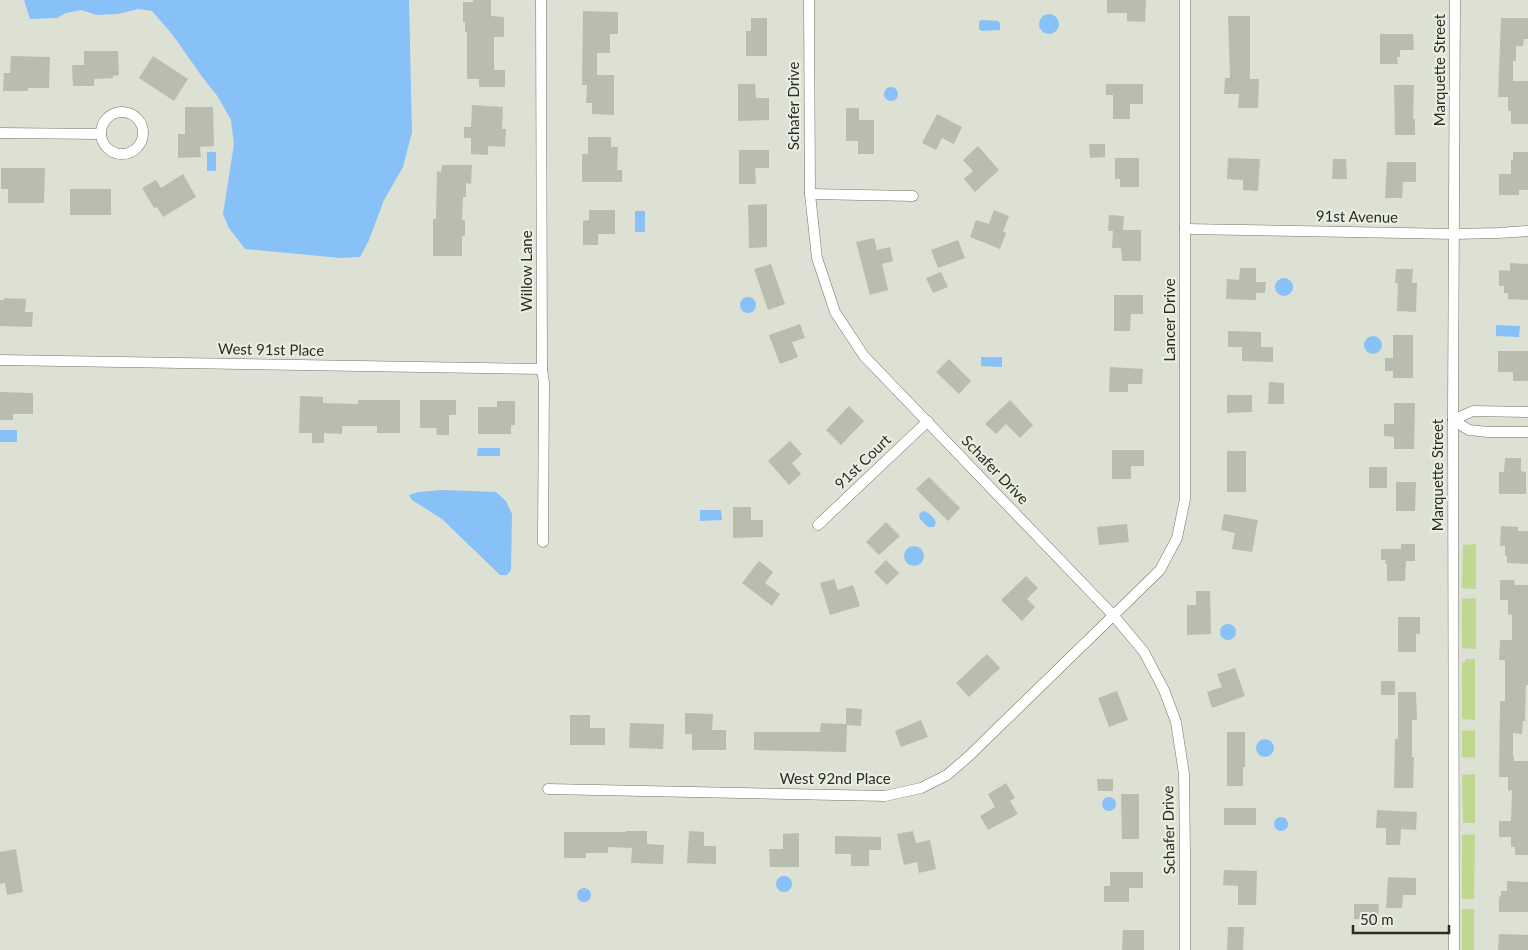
<svg xmlns="http://www.w3.org/2000/svg" width="1528" height="950" viewBox="0 0 1528 950" font-family="Lato,sans-serif">
	<style>
		.green { fill: #c0d790 }
		.water { fill: #88c0f8 }
		.building { fill: #b9bdb0 }
		.lines { fill: none; stroke-linecap: round; stroke-linejoin: round }
		.street-casing { stroke: #717669; stroke-width: 11 }
		.street { stroke: #fff; stroke-width: 10 }
		.labels { text-anchor: middle; stroke-width: 4.5; stroke-linejoin: round; paint-order: stroke }
		.street-label { font-size: 15px; fill: #2a2c27; stroke: #e9eee0 }
	</style>
	<rect width="100%" height="100%" fill="#dce1d3"/>
	<!-- green -->
	<g class="green">
		<path d="M1476,544V589L1462,588L1463,545Z"/>
		<path d="M1476,598V649L1462,648V599Z"/>
		<path d="M1465,659H1475V720L1462,719V663L1465,662Z"/>
		<path d="M1475,730V758L1462,757V731Z"/>
		<path d="M1475,774V823H1463L1462,775Z"/>
		<path d="M1475,834L1474,899H1462V835Z"/>
		<rect x="1462" y="909" width="12" height="41"/>
	</g>
	<!-- water -->
	<g class="water">
		<path d="M24,0H409L412,132L403,167L384,200L369,240L360,257L341,258L245,249L229,228L223,214L234,144L231,120L218,97L203,78L172,34L152,11L138,9L118,14L97,15L81,10L66,13L57,18L30,19Z"/>
		<circle cx="1049" cy="24" r="10"/>
		<path d="M981,20L998,21L1000,23V30L981,31L979,29V22Z"/>
		<circle cx="891" cy="94" r="7"/>
		<rect x="207" y="152" width="9" height="19"/>
		<rect x="635" y="211" width="10" height="21"/>
		<circle cx="1284" cy="287" r="9"/>
		<circle cx="748" cy="305" r="8"/>
		<path d="M1496,325L1520,326L1519,337L1496,336Z"/>
		<circle cx="1373" cy="345" r="9"/>
		<path d="M981,357H1002V367L981,366Z"/>
		<rect x="0" y="430" width="17" height="12"/>
		<path d="M478,448H500V456H477Z"/>
		<path d="M442,490L496,492L506,501L512,514L511,570L507,575H500L442,519L412,500L409,495L419,492Z"/>
		<path d="M721,510L722,520L700,521V510Z"/>
		<path d="M923,511C928,511 934,518 936,522L934,527H928L920,519L919,514Z"/>
		<circle cx="914" cy="556" r="10"/>
		<circle cx="1228" cy="632" r="8"/>
		<circle cx="1265" cy="748" r="9"/>
		<circle cx="1109" cy="804" r="7"/>
		<circle cx="1281" cy="824" r="7"/>
		<circle cx="784" cy="884" r="8"/>
		<circle cx="584" cy="895" r="7"/>
	</g>
	<!-- building -->
	<g class="building">
		<path d="M473,0H491V16L504,17V37H494V70H505V87H479V79H467V32H465V22H463V2H473Z"/>
		<path d="M1107,0H1146L1145,22L1127,21V13H1107Z"/>
		<path d="M583,11L618,12V34H610V53H597V75H614V115L592,114V103H586L587,85H582Z"/>
		<path d="M1228,16H1250V79H1259L1258,108H1238L1239,94H1224L1225,78H1230Z"/>
		<path d="M751,18H767V56H746V31H751Z"/>
		<path d="M1501,18H1528V39H1524L1523,46H1516V61H1513V81H1528V124H1511V111H1508V97H1498Z"/>
		<path d="M1380,34H1413L1414,50H1400V57H1397L1398,64H1380Z"/>
		<path d="M84,51H118L119,75L113,76V78L94,79V86H73L72,65H84Z"/>
		<path d="M11,56L50,57L49,88H28V91H3L4,73H10Z"/>
		<path d="M153,56L188,79L174,101L139,78Z"/>
		<path d="M738,84H755L756,98H769V120L738,121Z"/>
		<path d="M1106,84H1143V104H1130V119H1113V95H1106Z"/>
		<path d="M1394,85H1414L1413,119H1415V135H1395Z"/>
		<path d="M472,105L503,107L502,129H506L505,147L488,146V155L471,154V138H464V127H471Z"/>
		<path d="M185,107H213L214,146L200,147L201,157L178,158V134H185Z"/>
		<path d="M846,108H859V120H874V154H858V141H846Z"/>
		<path d="M937,114L962,127L954,144L942,138L936,150L922,143Z"/>
		<path d="M588,137H611V147H618L617,170H622V182H582V154H588Z"/>
		<path d="M1089,144H1105V157L1090,158Z"/>
		<path d="M978,146L999,170L975,192L964,179L973,171L963,160Z"/>
		<path d="M739,150H769V168H755L756,184H739Z"/>
		<path d="M1513,152H1528V190H1519V195H1499V174H1511V160H1513Z"/>
		<path d="M1115,158H1139V187H1120V179H1115Z"/>
		<path d="M1228,158L1260,159L1258,191L1243,190V180L1227,179Z"/>
		<path d="M1333,159H1346L1347,179H1332Z"/>
		<path d="M1387,162H1416V182H1403L1402,198H1385Z"/>
		<path d="M442,165H472L471,184L466,183V197H463L462,220H465V236H462V256H433V219H436L437,171L441,172Z"/>
		<path d="M1,168H45L44,203H8V189H1Z"/>
		<path d="M183,174L196,197L163,217L157,207L154,208L142,188L156,180L161,188Z"/>
		<rect x="70" y="189" width="41" height="26"/>
		<path d="M767,204V247L749,248L748,205Z"/>
		<path d="M589,210H615V234H598V245H583V221L589,220Z"/>
		<path d="M994,210L1009,216L1003,232L1006,233L1000,249L970,237L976,220L989,224Z"/>
		<path d="M1109,215L1124,216L1123,230H1141V261H1122L1121,248H1112L1113,231H1108Z"/>
		<path d="M874,238L877,250L890,247L893,261L882,264L888,290L870,295L856,242Z"/>
		<path d="M958,240L965,258L938,268L931,250Z"/>
		<path d="M1510,263L1528,264V300L1508,299V293H1504V286H1499V270L1510,271Z"/>
		<path d="M771,264L785,304L768,310L754,269Z"/>
		<path d="M1240,268H1256V282H1266L1265,293H1256V300L1226,299L1227,279L1239,280Z"/>
		<path d="M1396,269H1413L1412,283H1417L1416,312L1397,311L1398,283H1395Z"/>
		<path d="M941,272L948,287L933,293L926,278Z"/>
		<path d="M1114,295H1143V314H1131L1130,331H1114Z"/>
		<path d="M4,298L26,299L25,312H33L32,327L0,326V300H4Z"/>
		<path d="M800,324L805,338L792,342L798,357L780,364L769,335Z"/>
		<path d="M1228,331L1261,332V347H1273V362L1242,361V347H1228Z"/>
		<path d="M1393,335H1413V378H1393V371H1385V358H1393Z"/>
		<path d="M1498,351H1528V381H1513V372H1498Z"/>
		<path d="M949,359L971,381L959,394L936,372Z"/>
		<path d="M1110,367L1143,369L1142,384H1128V392H1109Z"/>
		<path d="M1269,382L1284,383V404H1268Z"/>
		<path d="M0,392L33,393V414H13V420H0Z"/>
		<path d="M1227,395H1252V412L1227,413Z"/>
		<path d="M300,396L323,397V403L358,404V400H400V433H377V426H342V434L324,433V443H312V433H299Z"/>
		<path d="M420,400H456V415H449V435H437L436,428H420Z"/>
		<path d="M1010,400L1033,425L1020,438L1006,424L996,434L985,424Z"/>
		<path d="M497,401H515V425H511V434H478V407H497Z"/>
		<path d="M1394,403H1415L1414,449H1394V437L1384,436V424H1394Z"/>
		<path d="M849,406L864,421L841,445L826,430Z"/>
		<path d="M790,441L802,454L792,463L801,474L789,485L768,461Z"/>
		<path d="M1112,450H1144V466H1131V479H1112Z"/>
		<rect x="1227" y="451" width="19" height="41"/>
		<path d="M1505,458H1521V471L1526,472V494H1499V472H1504Z"/>
		<rect x="1369" y="467" width="18" height="21"/>
		<path d="M929,477L960,508L948,521L916,489Z"/>
		<path d="M1396,482H1416L1415,511H1396Z"/>
		<path d="M733,507H751V520H763V537L733,538Z"/>
		<path d="M1224,514L1258,520L1252,552L1232,549L1235,533L1221,530Z"/>
		<path d="M886,522L900,536L879,555L866,542Z"/>
		<path d="M1127,524L1129,542L1099,545L1097,527Z"/>
		<path d="M1501,526L1518,527V531H1528V564L1507,563V556H1505V546H1500Z"/>
		<path d="M1401,544H1415V561H1406L1405,581H1387V564H1385L1386,560H1381V549H1401Z"/>
		<path d="M886,560L899,573L887,585L874,572Z"/>
		<path d="M759,561L773,572L765,583L780,594L772,606L742,583Z"/>
		<path d="M1026,576L1038,588L1027,599L1035,607L1022,621L1001,600Z"/>
		<path d="M834,579L838,590L853,585L860,606L830,615L820,583Z"/>
		<path d="M1500,580H1514L1515,585H1528V685H1526L1525,721H1523L1522,734L1513,733V756H1514V761H1528V855H1515V847H1511V837H1499V821H1511L1512,790L1508,791V777H1499L1500,701H1505V660H1499L1500,640H1512V615L1508,614V600H1500Z"/>
		<path d="M1196,591H1210L1211,634L1187,635V605H1196Z"/>
		<path d="M1398,617H1420V634H1416V652H1398Z"/>
		<path d="M987,654L1000,668L969,697L956,683Z"/>
		<path d="M1235,668L1245,696L1212,708L1207,692L1222,687L1217,674Z"/>
		<rect x="1381" y="681" width="14" height="14"/>
		<path d="M1117,691L1128,720L1109,727L1098,698Z"/>
		<path d="M1398,692H1416L1417,720H1412V757H1414L1413,788H1394L1395,739H1398Z"/>
		<path d="M846,708L862,709L861,726L847,725L846,752L754,750V732H820L821,723L846,724Z"/>
		<path d="M685,713L713,714L712,730H726V750H692V734H685Z"/>
		<path d="M570,715H590V728H605V745H570Z"/>
		<path d="M921,720L928,737L901,747L895,731Z"/>
		<path d="M630,723L664,724L663,749L629,748Z"/>
		<path d="M1227,732H1245V767H1243V786H1227Z"/>
		<path d="M1097,779H1113V791H1098Z"/>
		<path d="M1006,783L1015,798L1010,801L1018,814L988,830L980,816L995,807L988,794Z"/>
		<path d="M1121,794H1139V839H1122Z"/>
		<rect x="1224" y="808" width="32" height="17"/>
		<path d="M1377,810L1417,812L1416,830L1401,829L1400,845H1386V828H1376Z"/>
		<path d="M626,831H647V844L664,845L663,864L631,863L632,848L608,847V853H586V858H564V832H626Z"/>
		<path d="M689,831L704,832V846H716V864L687,863Z"/>
		<path d="M913,831L916,843L930,840L936,869L919,873L917,862L904,865L897,834Z"/>
		<path d="M799,833V867H770L769,849H783V834Z"/>
		<path d="M835,836L881,837V850H869V866H851V854H835Z"/>
		<path d="M16,849L23,892L7,895L5,883L0,884V852Z"/>
		<path d="M1224,870L1257,871L1256,905H1238V886L1223,885Z"/>
		<path d="M1110,872H1143V888H1129V902H1104V886H1110Z"/>
		<path d="M1388,877L1416,878V895H1403L1402,908H1386Z"/>
		<path d="M1507,881L1528,882V912H1499V896L1501,897V891H1507Z"/>
		<path d="M1354,904H1379L1378,920L1354,919Z"/>
		<path d="M1228,927H1244L1243,950H1227Z"/>
		<path d="M1123,930H1144V950H1122Z"/>
		<path d="M1499,934L1528,935V950H1498Z"/>
	</g>
	<g class="lines">
		<defs>
			<g id="street">
				<path d="M541,0L542,369L544,383L543,542"/>
				<path d="M809,0L810,194L817,258L835,312L864,356L1114,616L1144,652L1164,690L1176,722L1184,774L1185,854V950"/>
				<circle cx="122" cy="133" r="21"/>
				<path d="M0,133L101,134"/>
				<path d="M810,194L913,196"/>
				<path d="M1185,229L1455,234L1498,233L1528,231"/>
				<path d="M0,360L542,369"/>
				<path d="M1453,420L1469,430L1488,432H1528"/>
				<path d="M1453,420L1473,411L1528,412"/>
				<path d="M818,525L928,421"/>
				<path d="M548,789L885,796L921,788L947,775L969,756L1160,570L1177,538L1185,499V0"/>
				<path d="M1454,950L1453,412L1455,0"/>
			</g>
		</defs>
		<!-- street casing -->
		<use href="#street" class="street-casing"/>
		<!-- street -->
		<use href="#street" class="street"/>
	</g>
	<g class="labels">
		<!-- street labels -->
		<g class="street-label">
			<text transform="translate(1440 70) rotate(-90)" y="5">Marquette Street</text>
			<text transform="translate(794 106) rotate(-90)" y="5">Schafer Drive</text>
			<text transform="translate(1357 217) rotate(1)" y="5">91st Avenue</text>
			<text transform="translate(527 271) rotate(-90)" y="5">Willow Lane</text>
			<text transform="translate(1170 320) rotate(-90)" y="5">Lancer Drive</text>
			<text transform="translate(271 350) rotate(1)" y="5">West 91st Place</text>
			<text transform="translate(863 462) rotate(-44)" y="5">91st Court</text>
			<text transform="translate(995 470) rotate(46)" y="5">Schafer Drive</text>
			<text transform="translate(1438 475) rotate(-90)" y="5">Marquette Street</text>
			<text x="835" y="784">West 92nd Place</text>
			<text transform="translate(1169 830) rotate(-91)" y="5">Schafer Drive</text>
		</g>
	</g>
	<!-- scale -->
	<path d="M1353 925v8h96v-8" fill="none" stroke="#2a2c27" stroke-width="2.5"/>
	<text x="1360" y="925" font-size="15" fill="#2a2c27" stroke="#e9eee0" stroke-width="4" paint-order="stroke">50 m</text>
</svg>
